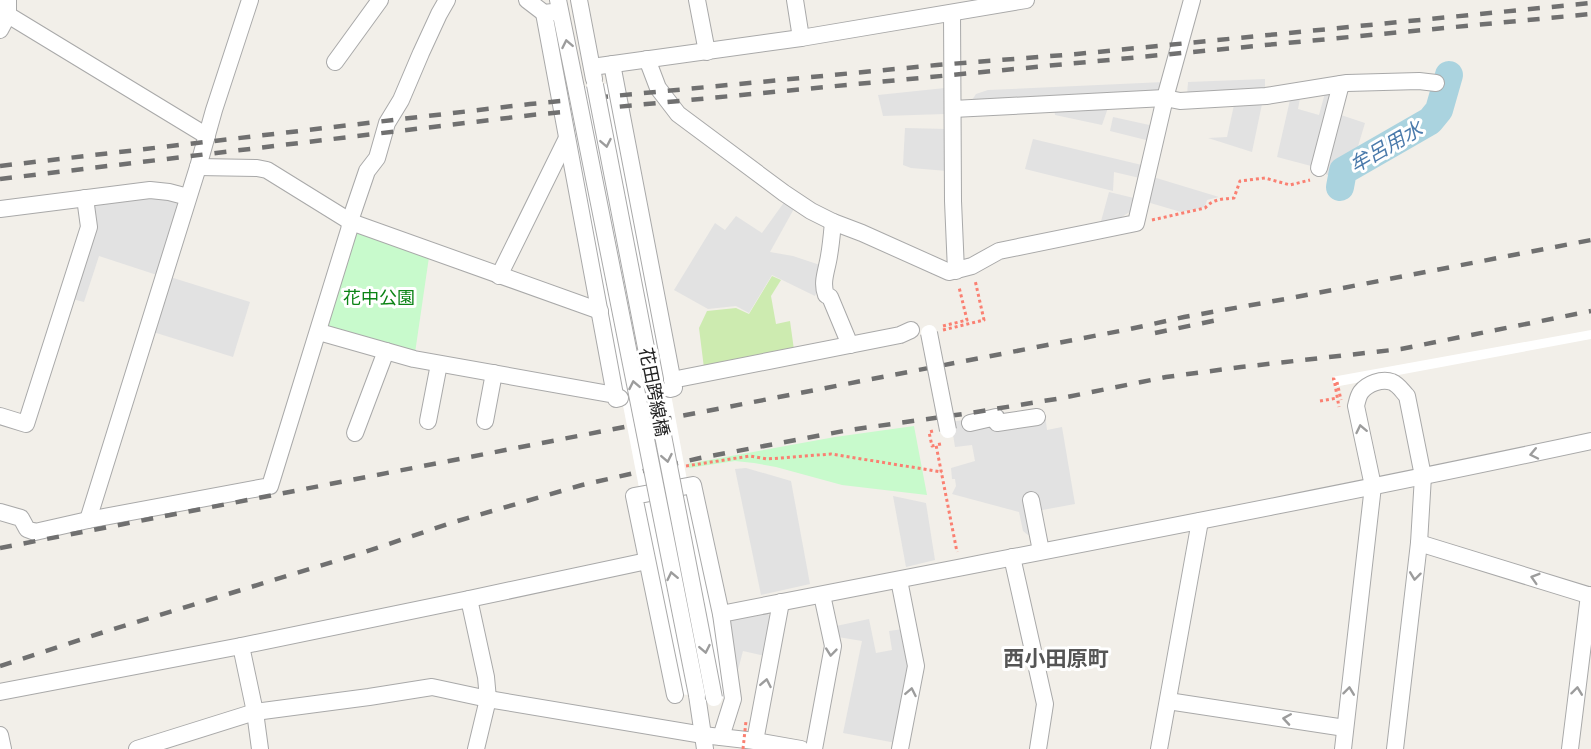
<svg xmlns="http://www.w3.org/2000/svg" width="1591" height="749" viewBox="0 0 1591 749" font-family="Roboto,'Noto Sans JP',sans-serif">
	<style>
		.grass { fill: #cdebb0 }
		.park { fill: #c8facc }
		.parking { fill: #e2e2e2 }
		.pier { fill: #fff }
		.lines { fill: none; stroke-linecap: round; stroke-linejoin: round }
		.river { stroke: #aad3df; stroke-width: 28 }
		.minor-casing { stroke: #a9a9a9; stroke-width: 18 }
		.path { stroke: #fa8072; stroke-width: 3; stroke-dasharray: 3 3; stroke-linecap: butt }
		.minor { stroke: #fff; stroke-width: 16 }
		.rail { stroke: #707070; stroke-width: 4.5; stroke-dasharray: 12 12; stroke-linecap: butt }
		.minor-bridge-casing { stroke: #a9a9a9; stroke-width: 18; stroke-linecap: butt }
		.path-bridge { stroke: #fa8072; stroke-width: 3; stroke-dasharray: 3 3; stroke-linecap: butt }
		.minor-bridge { stroke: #fff; stroke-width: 16 }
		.oneway { stroke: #9c9c9c }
		.labels { text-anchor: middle; stroke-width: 6; stroke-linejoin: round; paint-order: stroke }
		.park-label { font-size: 18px; fill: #0c8416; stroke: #fff }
		.street-label { font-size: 18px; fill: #222; stroke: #fff }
		.water-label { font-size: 20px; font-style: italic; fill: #4a7aab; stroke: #fff }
		.quarter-label { font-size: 21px; font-weight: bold; fill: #555; stroke: #fff }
	</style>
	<rect width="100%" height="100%" fill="#f2efe9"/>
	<!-- grass -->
	<path class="grass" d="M772,276L781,280L771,296L776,324L790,321L794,350L704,368L699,328L707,311L736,308L749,314Z"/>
	<!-- park -->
	<g class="park">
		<path d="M356,231L429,257L415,353L330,328L326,321Z"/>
		<path d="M914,426L927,495L842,485L776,467L754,463L735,461L689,468L687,464L835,437Z"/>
	</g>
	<!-- parking -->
	<g class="parking">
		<path d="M1265,79V89L1187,96L1188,82Z"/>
		<path d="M1164,82L1159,94L970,103L976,94L988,90Z"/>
		<path d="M945,88V114L883,116L878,95Z"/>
		<path d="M1332,92L1315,167L1277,157L1290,100L1300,98L1298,109L1319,115L1325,93Z"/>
		<path d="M1262,104L1252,152L1208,138L1227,137L1234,105Z"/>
		<path d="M1109,105L1102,125L1055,115L1054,108Z"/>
		<path d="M1338,114L1365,123L1356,153L1338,163L1334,177L1322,173Z"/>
		<path d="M1113,117L1154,126L1150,141L1110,131Z"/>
		<path d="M905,128L948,129L947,171L911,168L903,165Z"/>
		<path d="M1033,139L1146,166L1144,179L1114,172L1113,191L1025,169Z"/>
		<path d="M1153,177L1219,197L1207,200L1205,207L1181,212L1147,202Z"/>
		<path d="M1109,192L1138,199L1136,208L1120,218L1100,225Z"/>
		<path d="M161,196L179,202L160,276L99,256L84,302L72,299L91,203Z"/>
		<path d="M785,201L795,207L770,252L793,256L823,266L819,287L815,296L772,275L749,313L736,306L708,309L674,290L715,223L725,230L736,216L762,233Z"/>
		<path d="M167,276L250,302L233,357L150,331Z"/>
		<path d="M1045,414L1047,430L1062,427L1075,504L1037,511L1041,533L1028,535L1023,531L1019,512L952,494L956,486L955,479H952L951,468L975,461L972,445L955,447L951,422L993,415L1012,418Z"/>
		<path d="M746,468L791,481L810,584L761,595L735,469Z"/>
		<path d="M893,496L926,503L935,560L906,567Z"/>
		<path d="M767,613L772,618L765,656L743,651L735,681L729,620Z"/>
		<path d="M869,619L876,653L892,650L889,631L903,629L912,666L896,743L843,733L862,641L838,637L836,626Z"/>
	</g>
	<!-- pier -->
	<g class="pier">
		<path d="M610,83L670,389L728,699L679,694L562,91Z"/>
		<path d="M1591,330V339L1334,387L1332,377Z"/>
	</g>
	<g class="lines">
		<!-- river -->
		<path class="river" d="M1340,187L1343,171L1430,121L1439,110L1449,75"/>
		<defs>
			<g id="minor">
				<path d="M527,0L544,13L553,12"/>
				<path d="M558,0L576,88"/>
				<path d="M579,0L594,79"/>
				<path d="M697,0L707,52"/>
				<path d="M795,0L801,38"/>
				<path d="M544,13L615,395"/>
				<path d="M952,13L953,201L956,271"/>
				<path d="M8,15L207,136"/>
				<path d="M0,30L8,15V0"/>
				<path d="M647,59L658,88L678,114L784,193L811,211L833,222L862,233L949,272L972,266L999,251L1136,223L1165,98L1192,0"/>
				<path d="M335,62L380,0"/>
				<path d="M612,64L674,388L670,389"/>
				<path d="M592,67L801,38L1026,0"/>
				<path d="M953,109L1165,98L1180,101L1266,96L1347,83L1419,81L1436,83"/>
				<path d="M198,167L257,168L267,170L351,222L600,311"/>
				<path d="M1319,168L1341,84"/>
				<path d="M0,209L150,190L169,192L188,197"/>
				<path d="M833,222C832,233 831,245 829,256C827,270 821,282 826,295L830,297L850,345"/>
				<path d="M499,276L567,138"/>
				<path d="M319,332L414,359L615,395L616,399L620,398"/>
				<path d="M672,380L900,335L911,330"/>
				<path d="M0,416L26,424L89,227L85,198"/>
				<path d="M428,421L439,364"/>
				<path d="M485,421L494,373"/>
				<path d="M970,423L996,417L997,423L1037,417"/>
				<path d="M355,433L386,351"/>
				<path d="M1031,500L1041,551"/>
				<path d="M0,512L21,518L27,529L35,532L88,520L270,486L349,230L352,215L367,171L377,158L387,123L401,100L421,53L439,14L447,0"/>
				<path d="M88,520L198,167L214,110L250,0"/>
				<path d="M1419,543L1591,596"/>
				<path d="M1012,557L1045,704L1038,749"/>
				<path d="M899,580L916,666L900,749"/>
				<path d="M469,599L647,561"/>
				<path d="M721,614C1011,557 1302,503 1591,441"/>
				<path d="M241,646L255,712L260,749"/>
				<path d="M0,692L241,646L469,599L486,677L488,699L476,749"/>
				<path d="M675,695L634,496L693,485L721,614L733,699L721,737"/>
				<path d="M697,695L705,749"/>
				<path d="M1168,701L1345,728"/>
				<path d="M0,735L3,749"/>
				<path d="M755,741L781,602"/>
				<path d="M137,749L255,712L369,697L432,687L488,699L703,735L755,741L801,749"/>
				<path d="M814,749L833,646L822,595"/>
				<path d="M1159,749L1200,521"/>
				<path d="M1343,749L1373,486L1356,406C1357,402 1358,396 1361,392C1367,384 1382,378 1392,382C1399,385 1402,391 1407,396L1423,476L1419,543L1395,749"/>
				<path d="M1570,749L1589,595"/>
			</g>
		</defs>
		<!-- minor casing -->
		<use href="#minor" class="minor-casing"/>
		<!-- path -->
		<g class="path">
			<path d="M1152,220L1205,208C1213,199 1222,199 1234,198L1240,181L1265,178L1290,185L1310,180"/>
			<path d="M943,326L967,320L959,287"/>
			<path d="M943,330L984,320L975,280"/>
			<path d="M1332,379H1334L1339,407"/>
			<path d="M1337,382L1341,400"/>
			<path d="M1320,401L1337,398"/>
			<path d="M933,431L929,432L932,446L936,445"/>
			<path d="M941,444L936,445L957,552"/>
			<path d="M686,466L750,456L767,459L831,454L942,472"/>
		</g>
		<!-- minor -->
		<use href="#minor" class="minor"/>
		<!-- rail -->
		<g class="rail">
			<path d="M0,166L530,104L937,65L1077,54L1591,3"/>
			<path d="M0,179L532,115L1591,14"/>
			<path d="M1155,333L1222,319"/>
			<path d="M0,548L1130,329L1184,317L1291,298L1591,240"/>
			<path d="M0,666L101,633L365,552L454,522L582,485L700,458L849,430L970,413L1062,398L1166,377L1241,367L1401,349L1591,311"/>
		</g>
		<defs>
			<g id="minor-bridge">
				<path d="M595,85L714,698"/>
				<path d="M576,88L697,695"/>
				<path d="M929,333L948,430"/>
			</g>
		</defs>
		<!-- minor-bridge casing -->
		<use href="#minor-bridge" class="minor-bridge-casing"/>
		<!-- path-bridge -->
		<path class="path-bridge" d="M743,749L746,721"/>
		<!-- minor-bridge -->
		<use href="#minor-bridge" class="minor-bridge"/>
	</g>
	<!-- one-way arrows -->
	<defs><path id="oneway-chevron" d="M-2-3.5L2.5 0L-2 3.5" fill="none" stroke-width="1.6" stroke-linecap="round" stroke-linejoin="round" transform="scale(1.5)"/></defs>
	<g class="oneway">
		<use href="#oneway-chevron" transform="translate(567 44) rotate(-101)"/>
		<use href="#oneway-chevron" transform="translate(606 143) rotate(79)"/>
		<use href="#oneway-chevron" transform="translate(634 385) rotate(-101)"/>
		<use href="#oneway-chevron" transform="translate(1361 429) rotate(-102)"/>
		<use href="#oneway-chevron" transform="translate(1534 454) rotate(168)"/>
		<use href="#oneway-chevron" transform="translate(667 458) rotate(79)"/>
		<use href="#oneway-chevron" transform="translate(672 576) rotate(-102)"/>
		<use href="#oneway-chevron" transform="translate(1415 576) rotate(97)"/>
		<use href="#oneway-chevron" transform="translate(1535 578) rotate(-163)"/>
		<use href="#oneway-chevron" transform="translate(705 649) rotate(79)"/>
		<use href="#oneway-chevron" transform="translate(831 652) rotate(96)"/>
		<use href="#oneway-chevron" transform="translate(766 683) rotate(-79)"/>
		<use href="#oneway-chevron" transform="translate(1349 691) rotate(-83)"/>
		<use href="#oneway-chevron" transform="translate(1577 691) rotate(-83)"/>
		<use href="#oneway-chevron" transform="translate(911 692) rotate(-79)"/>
		<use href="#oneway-chevron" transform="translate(1287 719) rotate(-171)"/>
	</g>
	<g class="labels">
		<!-- park labels -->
		<g class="park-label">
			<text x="379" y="304">花中公園</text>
		</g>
		<!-- street labels -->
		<g class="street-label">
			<text transform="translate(654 392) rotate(79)" y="6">花田跨線橋</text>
		</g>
		<!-- water labels -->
		<g class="water-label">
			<text transform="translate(1386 147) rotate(-30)" y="7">牟呂用水</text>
		</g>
		<!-- quarter labels -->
		<g class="quarter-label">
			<text x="1056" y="666">西小田原町</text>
		</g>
	</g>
</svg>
